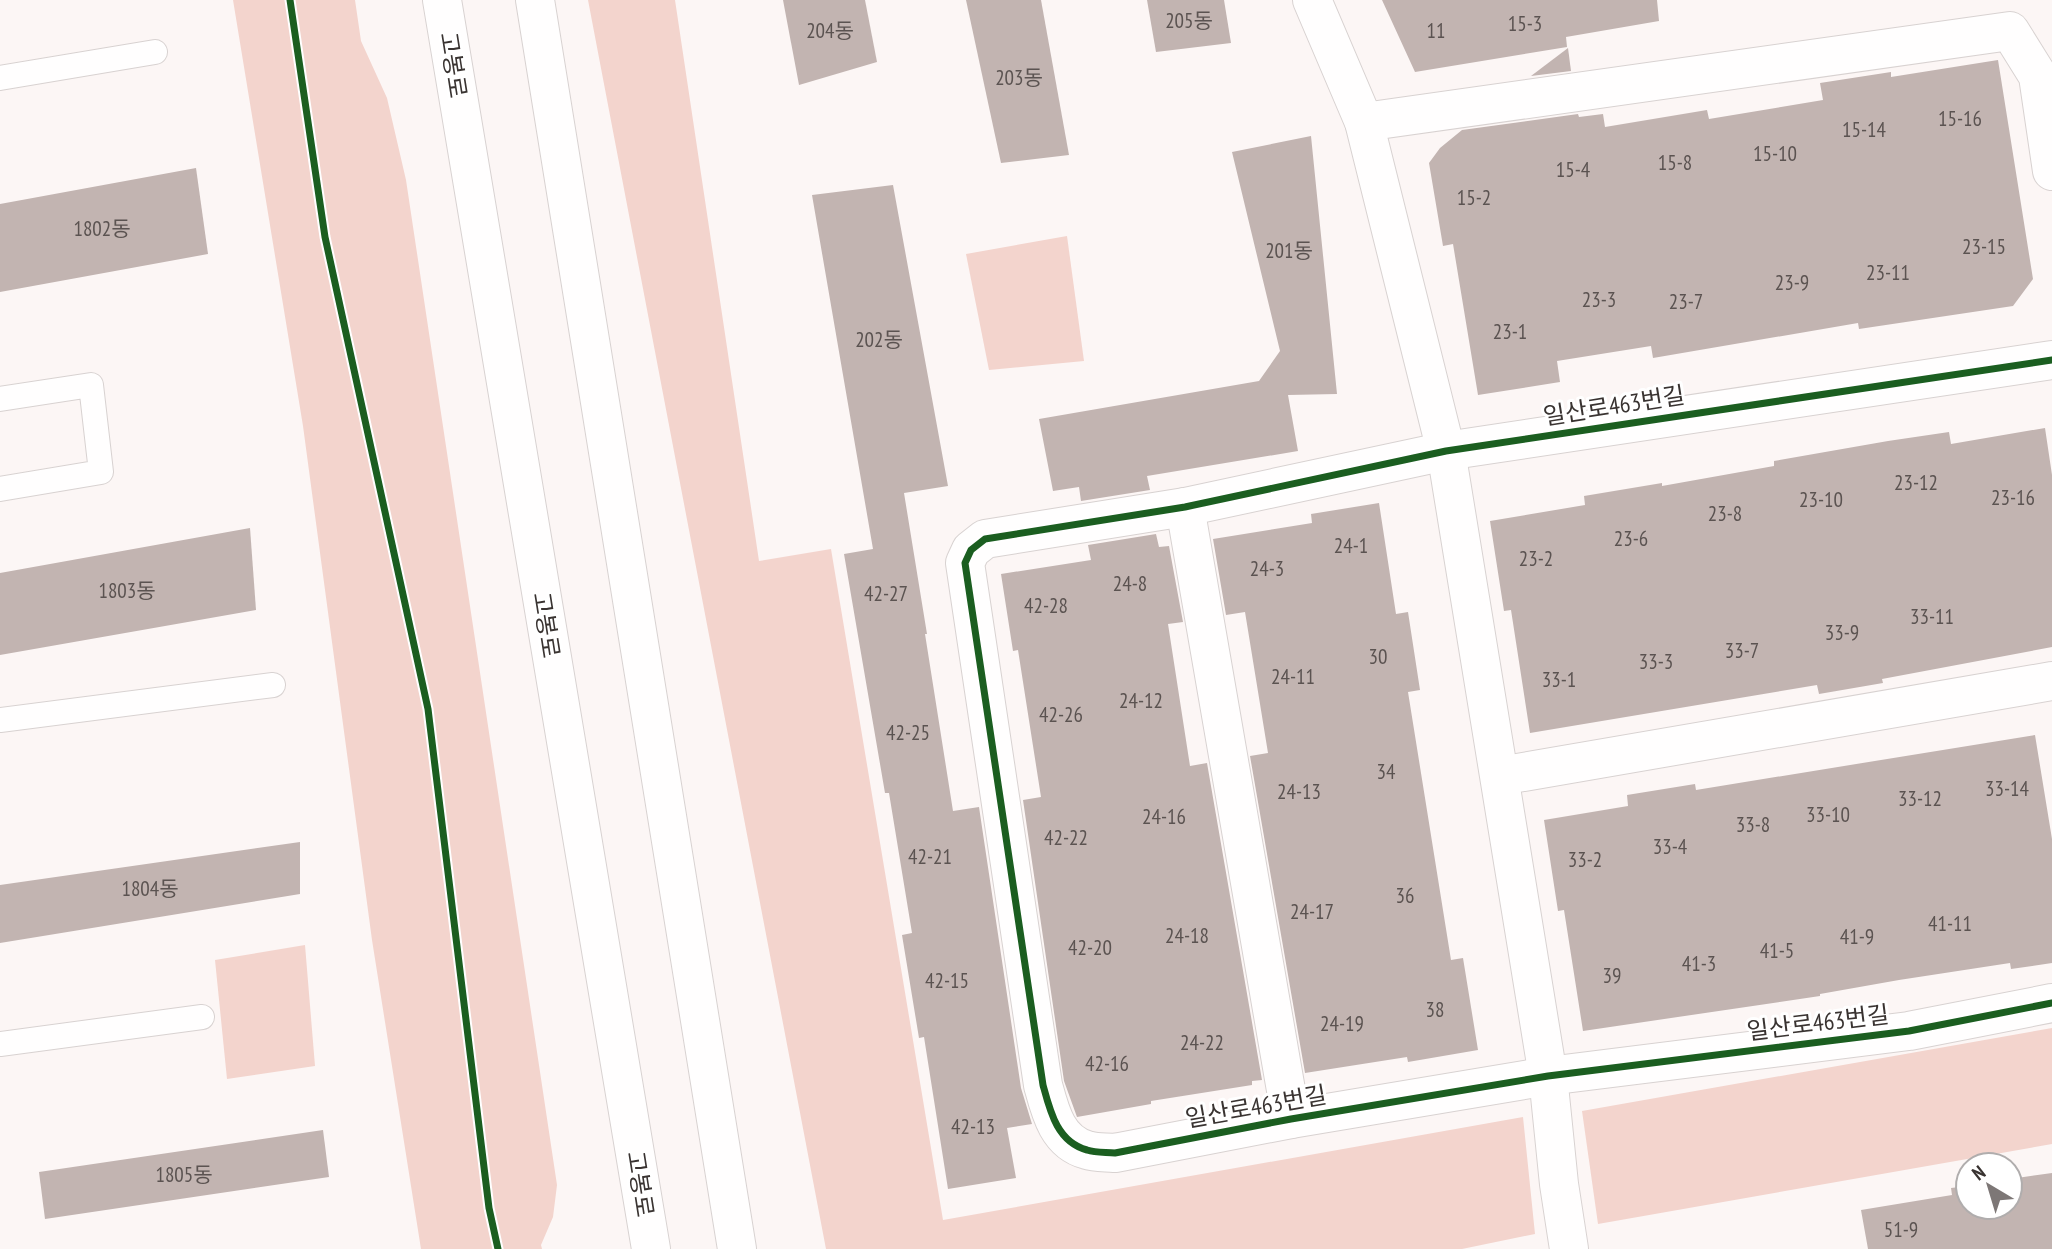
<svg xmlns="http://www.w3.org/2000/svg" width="2052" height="1249" viewBox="0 0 2052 1249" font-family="'PT Sans Narrow','Noto Sans KR',sans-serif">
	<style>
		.green { fill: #f3d4cd }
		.building { fill: #c2b4b1 }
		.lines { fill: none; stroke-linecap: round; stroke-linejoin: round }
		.service-casing { stroke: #d8d2d1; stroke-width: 26 }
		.minor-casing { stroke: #d8d2d1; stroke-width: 40 }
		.secondary-casing { stroke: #d8d2d1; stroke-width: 40 }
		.service { stroke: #fffefe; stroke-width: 24 }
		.minor { stroke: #fffefe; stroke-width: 38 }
		.secondary { stroke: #fffefe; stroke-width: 38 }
		.cycleway-casing { stroke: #fff; stroke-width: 11 }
		.cycleway { stroke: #1b5e20; stroke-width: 7 }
		.labels { text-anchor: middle; stroke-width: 6; stroke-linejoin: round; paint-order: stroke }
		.number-label { font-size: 21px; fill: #5b5351 }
		.street-label { font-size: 24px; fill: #393331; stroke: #fff }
	</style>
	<rect width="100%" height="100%" fill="#fcf6f5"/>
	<!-- green -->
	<g class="green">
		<path d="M233,0H355L361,41L387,98L406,180L557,1185L553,1217L541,1245L542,1249H421L372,940L303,426Z"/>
		<path d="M588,0H675L759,561L831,549L943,1220L1523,1117L1535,1234L1462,1249H826Z"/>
		<path d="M1067,236L1084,361L989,370L966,254Z"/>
		<path d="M305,945L315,1066L227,1079L215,960Z"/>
		<path d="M2052,1028V1144L1598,1224L1582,1111Z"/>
	</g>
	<!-- building -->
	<g class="building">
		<path d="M783,0H865L877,62L799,85Z"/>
		<path d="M966,0H1041L1069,155L1001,163Z"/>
		<path d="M1147,0H1224L1231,43L1156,52Z"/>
		<path d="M1382,0H1657L1659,21L1566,37L1567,47L1415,72Z"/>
		<path d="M1568,48L1571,71L1531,76Z"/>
		<path d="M1998,60L2033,279L2013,306L1859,329L1858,323L1653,358L1651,346L1557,361L1560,382L1478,395L1453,244L1443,246L1429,163L1440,148L1462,130L1578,114L1579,117L1603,114L1605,127L1707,110L1709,119L1823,100L1820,83L1891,72V77Z"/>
		<path d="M1311,136L1337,394L1288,395L1298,451L1147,476L1150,490L1081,501L1079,487L1053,491L1039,419L1259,381L1280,351L1232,152Z"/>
		<path d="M196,168L208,254L0,292V204Z"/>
		<path d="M893,185L948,486L904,493L927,634H925L953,811L979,807L1021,1088L1032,1124L1007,1128L1016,1178L948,1189L924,1037L919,1038L902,935L912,933L889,793H885L844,554L873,549L812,195Z"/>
		<path d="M2045,428L2052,475V647L1882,679L1883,683L1819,694L1817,685L1530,733L1511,610L1504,611L1490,521L1585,505L1584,496L1662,483V486L1774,466V461L1888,441L1949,432L1951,444Z"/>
		<path d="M1379,503L1396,614L1408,612L1420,690L1408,692L1451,960L1463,958L1478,1050L1408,1062L1407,1057L1305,1073L1250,756L1268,753L1245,612L1226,615L1213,539L1312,523L1311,514Z"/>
		<path d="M250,528L256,610L0,655V573Z"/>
		<path d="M1156,534L1159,547L1169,546L1183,622L1168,624L1190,766L1207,763L1262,1080L1252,1081V1085L1151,1101V1104L1077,1117L1064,1081L1023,800L1041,797L1018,650L1013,651L1001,574L1091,560L1088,545Z"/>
		<path d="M2035,735L2052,839V963L2011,969L2010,963L1899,980L1820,994V996L1583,1031L1564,910L1558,911L1544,820L1628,806L1627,795L1695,784L1696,790Z"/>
		<path d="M300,842V894L0,943V885Z"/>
		<path d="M323,1130L329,1177L45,1219L39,1172Z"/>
		<path d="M2052,1173V1249H1868L1861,1210L1952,1195L1951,1188L1968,1186V1207H2010V1179Z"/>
	</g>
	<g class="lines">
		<defs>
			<g id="service">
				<path d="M0,78L155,52"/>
				<path d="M0,399L91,385L101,472L0,489"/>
				<path d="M0,720L273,685"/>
				<path d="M0,1044L202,1017"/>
			</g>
			<g id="minor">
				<path d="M1312,0L1364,122L1446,451L1548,1076L1559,1184L1569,1249"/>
				<path d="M1364,122L2010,31L2038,76L2052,171"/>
				<path d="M2052,360L1446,451L1185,507L985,539L971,550L965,563L1043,1085C1050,1111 1057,1142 1087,1150C1096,1153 1106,1152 1115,1153L1291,1119L1548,1076L1909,1031L2052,1003"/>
				<path d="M1185,507L1291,1119"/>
				<path d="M1500,776L2052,681"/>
			</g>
			<g id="secondary">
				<path d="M442,0L651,1249"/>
				<path d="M535,0L737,1249"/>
			</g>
		</defs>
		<!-- service casing -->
		<use href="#service" class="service-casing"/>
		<!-- minor casing -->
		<use href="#minor" class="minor-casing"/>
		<!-- secondary casing -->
		<use href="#secondary" class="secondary-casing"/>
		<!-- service -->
		<use href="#service" class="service"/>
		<!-- minor -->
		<use href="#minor" class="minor"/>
		<!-- secondary -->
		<use href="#secondary" class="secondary"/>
		<defs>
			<g id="cycleway">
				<path d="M290,0L325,237L428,709L489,1208L498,1249"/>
				<path d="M2052,360L1446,451L1185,507L985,539L971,550L965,563L1043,1085C1050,1111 1057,1142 1087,1150C1096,1153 1106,1152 1115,1153L1291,1119L1548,1076L1909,1031L2052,1003"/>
			</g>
		</defs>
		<!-- cycleway casing -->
		<use href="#cycleway" class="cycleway-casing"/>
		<!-- cycleway -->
		<use href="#cycleway" class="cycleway"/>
	</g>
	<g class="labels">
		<!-- number labels -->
		<g class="number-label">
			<text x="1189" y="28">205동</text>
			<text x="1525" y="31">15-3</text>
			<text x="830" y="38">204동</text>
			<text x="1436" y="38">11</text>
			<text x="1019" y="85">203동</text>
			<text x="1960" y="126">15-16</text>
			<text x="1864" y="137">15-14</text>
			<text x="1775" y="161">15-10</text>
			<text x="1675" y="170">15-8</text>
			<text x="1573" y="177">15-4</text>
			<text x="1474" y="205">15-2</text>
			<text x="102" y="236">1802동</text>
			<text x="1984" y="254">23-15</text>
			<text x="1289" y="258">201동</text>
			<text x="1888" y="280">23-11</text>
			<text x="1792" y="290">23-9</text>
			<text x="1599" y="307">23-3</text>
			<text x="1686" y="309">23-7</text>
			<text x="1510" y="339">23-1</text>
			<text x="879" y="347">202동</text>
			<text x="1916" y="490">23-12</text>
			<text x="2013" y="505">23-16</text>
			<text x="1821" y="507">23-10</text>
			<text x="1725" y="521">23-8</text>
			<text x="1631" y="546">23-6</text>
			<text x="1351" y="553">24-1</text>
			<text x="1536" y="566">23-2</text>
			<text x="1267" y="576">24-3</text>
			<text x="1130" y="591">24-8</text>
			<text x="127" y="598">1803동</text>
			<text x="886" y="601">42-27</text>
			<text x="1046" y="613">42-28</text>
			<text x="1932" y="624">33-11</text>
			<text x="1842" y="640">33-9</text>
			<text x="1742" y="658">33-7</text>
			<text x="1378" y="664">30</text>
			<text x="1656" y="669">33-3</text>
			<text x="1293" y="684">24-11</text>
			<text x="1559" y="687">33-1</text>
			<text x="1141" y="708">24-12</text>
			<text x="1061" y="722">42-26</text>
			<text x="908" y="740">42-25</text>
			<text x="1386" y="779">34</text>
			<text x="2007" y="796">33-14</text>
			<text x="1299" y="799">24-13</text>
			<text x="1920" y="806">33-12</text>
			<text x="1828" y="822">33-10</text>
			<text x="1164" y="824">24-16</text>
			<text x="1753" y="832">33-8</text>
			<text x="1066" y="845">42-22</text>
			<text x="1670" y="854">33-4</text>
			<text x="930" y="864">42-21</text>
			<text x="1585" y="867">33-2</text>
			<text x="150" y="896">1804동</text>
			<text x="1405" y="903">36</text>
			<text x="1312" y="919">24-17</text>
			<text x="1950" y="931">41-11</text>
			<text x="1187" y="943">24-18</text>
			<text x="1857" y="944">41-9</text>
			<text x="1090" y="955">42-20</text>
			<text x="1777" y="958">41-5</text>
			<text x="1699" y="971">41-3</text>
			<text x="1612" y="983">39</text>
			<text x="947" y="988">42-15</text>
			<text x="1435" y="1017">38</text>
			<text x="1342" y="1031">24-19</text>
			<text x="1202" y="1050">24-22</text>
			<text x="1107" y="1071">42-16</text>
			<text x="973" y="1134">42-13</text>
			<text x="184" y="1182">1805동</text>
			<text x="1901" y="1237">51-9</text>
		</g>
		<!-- street labels -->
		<g class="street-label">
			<text transform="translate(453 65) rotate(81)" y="8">고봉로</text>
			<text transform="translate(1614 406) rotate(-9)" y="8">일산로463번길</text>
			<text transform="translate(546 625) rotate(81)" y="8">고봉로</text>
			<text transform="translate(1818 1023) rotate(-7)" y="8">일산로463번길</text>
			<text transform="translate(1256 1107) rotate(-10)" y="8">일산로463번길</text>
			<text transform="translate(640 1184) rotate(81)" y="8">고봉로</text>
		</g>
	</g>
	<!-- north arrow -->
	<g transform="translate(1989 1186) rotate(322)"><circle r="33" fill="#ffffff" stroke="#b0adad" stroke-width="2"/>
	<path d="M0-5L12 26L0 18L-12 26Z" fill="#7d7776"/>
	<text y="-10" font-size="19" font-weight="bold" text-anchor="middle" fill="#393331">N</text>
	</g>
</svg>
